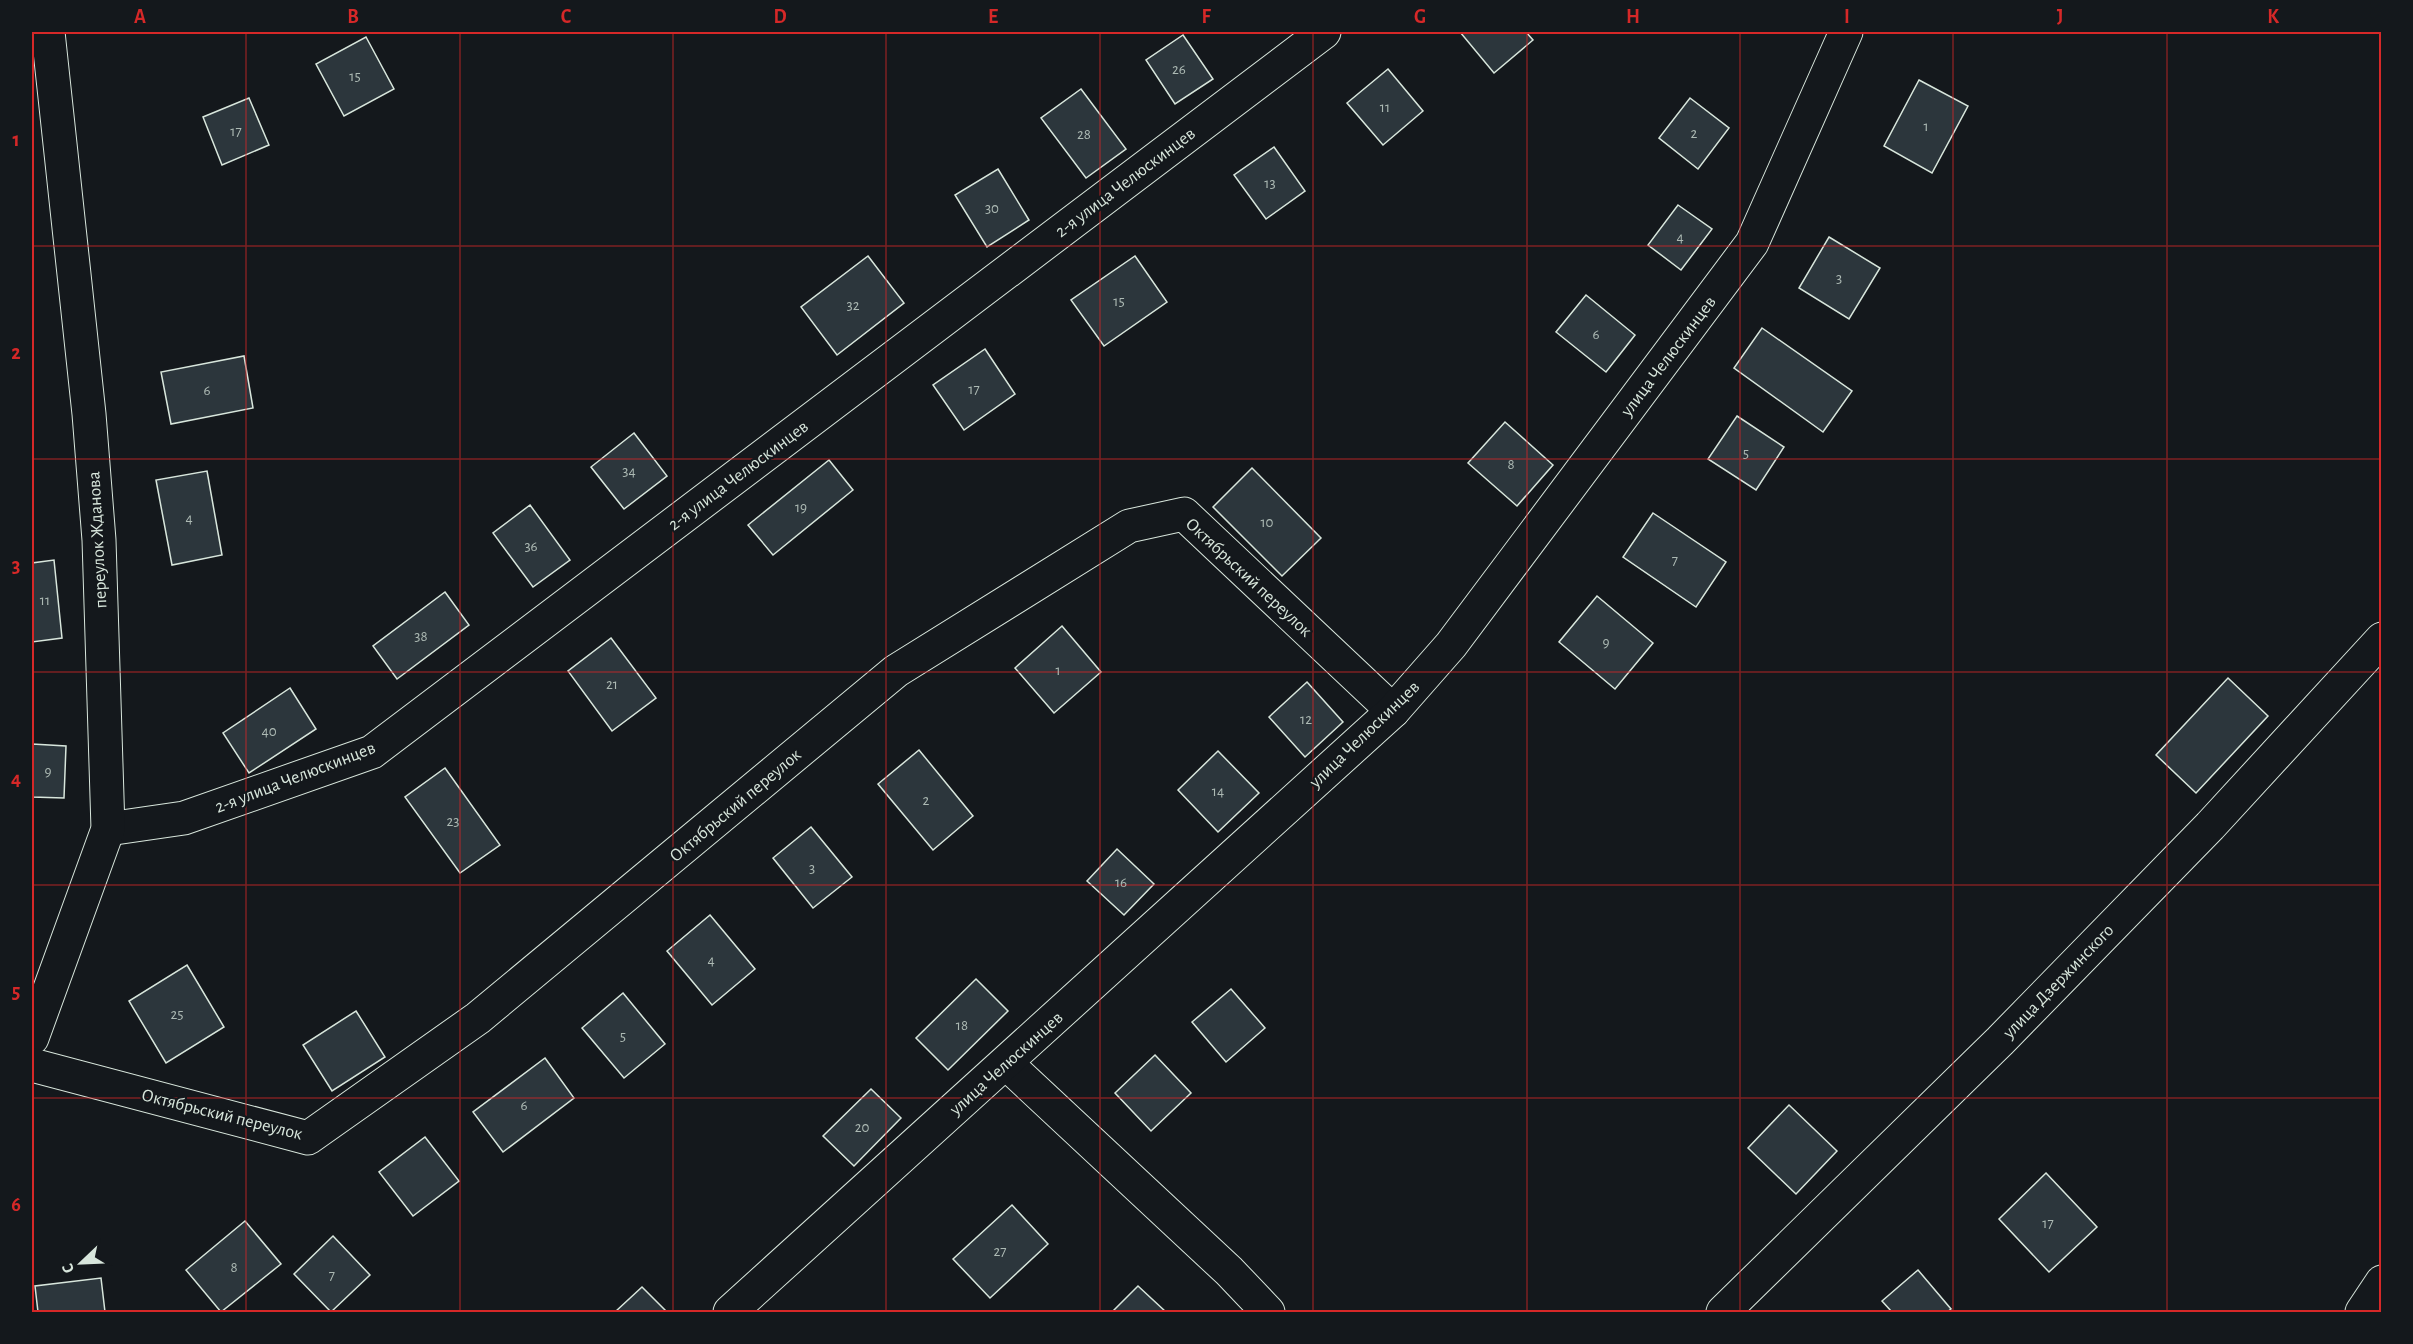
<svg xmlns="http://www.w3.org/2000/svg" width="2413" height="1344" viewBox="0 0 2413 1344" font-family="'Alegreya Sans',sans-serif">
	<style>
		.building { fill: #2c363c; stroke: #d8e6dc; stroke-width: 1.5 }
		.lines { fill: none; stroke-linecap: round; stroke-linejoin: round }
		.minor-casing { stroke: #d8e6dc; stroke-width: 35 }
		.minor { stroke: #14181c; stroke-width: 33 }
		.grid { fill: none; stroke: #d62828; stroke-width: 1.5; stroke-opacity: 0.55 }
		.labels { text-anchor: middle; stroke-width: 4.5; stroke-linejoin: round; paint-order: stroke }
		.number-label { font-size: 15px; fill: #adbab4 }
		.street-label { font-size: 18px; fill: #d8e6dc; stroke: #14181c }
		.neatline { fill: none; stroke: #d62828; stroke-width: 2 }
		.grid-label { font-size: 20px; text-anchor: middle; font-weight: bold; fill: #d62828 }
	</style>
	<rect width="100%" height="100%" fill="#14181c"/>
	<!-- building -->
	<g class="building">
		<path d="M1460,32H1526L1533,40L1494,73Z"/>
		<path d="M1183,35L1213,79L1175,104L1146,60Z"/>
		<path d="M366,37L394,89L344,116L316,64Z"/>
		<path d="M1388,69L1423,111L1383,145L1347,103Z"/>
		<path d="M1919,80L1968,106L1932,173L1884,146Z"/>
		<path d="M1081,89L1126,149L1086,178L1041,118Z"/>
		<path d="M249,98L269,145L222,165L203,117Z"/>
		<path d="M1690,98L1729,128L1698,169L1659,138Z"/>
		<path d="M1274,147L1305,191L1266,219L1234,175Z"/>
		<path d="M998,169L1029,220L987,247L955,195Z"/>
		<path d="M1678,205L1712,229L1681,270L1648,245Z"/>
		<path d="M1829,237L1880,268L1849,319L1799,288Z"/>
		<path d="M868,256L904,303L837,355L801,307Z"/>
		<path d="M1135,256L1167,302L1104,346L1071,300Z"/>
		<path d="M1586,295L1635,335L1606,372L1556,332Z"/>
		<path d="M1762,328L1852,391L1823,432L1734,368Z"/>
		<path d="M985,349L1015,394L964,430L933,385Z"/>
		<path d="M244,356L253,408L171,424L161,372Z"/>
		<path d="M1737,416L1784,447L1756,490L1708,459Z"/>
		<path d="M1505,422L1553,465L1517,506L1468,463Z"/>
		<path d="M634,433L667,476L624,509L591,467Z"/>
		<path d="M829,460L853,490L773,555L748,525Z"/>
		<path d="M1252,468L1321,538L1282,576L1213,507Z"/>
		<path d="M207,471L222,555L172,565L156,480Z"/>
		<path d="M530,505L570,560L533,587L493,533Z"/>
		<path d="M1653,513L1726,562L1696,607L1623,557Z"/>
		<path d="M54,560L62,638L32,642V563Z"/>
		<path d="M445,592L469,625L397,679L373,646Z"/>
		<path d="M1597,596L1653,643L1615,689L1559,642Z"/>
		<path d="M1062,626L1101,672L1054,713L1015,668Z"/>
		<path d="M611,638L656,698L612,731L568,671Z"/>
		<path d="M2228,678L2268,716L2196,793L2156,755Z"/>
		<path d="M1307,682L1343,722L1305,757L1269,717Z"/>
		<path d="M290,688L316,729L249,773L223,733Z"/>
		<path d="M32,744L66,746L64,798L32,797Z"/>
		<path d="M919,750L973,816L933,850L878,784Z"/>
		<path d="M1218,751L1259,793L1218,832L1178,790Z"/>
		<path d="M445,768L500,845L460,873L405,797Z"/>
		<path d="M811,827L852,877L813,908L773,858Z"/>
		<path d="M1117,849L1154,884L1124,915L1087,881Z"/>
		<path d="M710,915L755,969L712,1005L667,951Z"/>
		<path d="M187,965L224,1027L166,1063L129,1001Z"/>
		<path d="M976,979L1008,1011L948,1070L916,1038Z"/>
		<path d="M1231,989L1265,1028L1226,1062L1192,1022Z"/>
		<path d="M623,993L665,1044L624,1078L582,1028Z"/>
		<path d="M356,1011L385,1057L332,1091L303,1045Z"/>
		<path d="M1155,1055L1191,1093L1151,1131L1115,1093Z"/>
		<path d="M545,1058L574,1098L503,1152L473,1112Z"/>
		<path d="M871,1089L901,1118L854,1166L823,1136Z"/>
		<path d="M1789,1105L1837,1151L1796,1194L1748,1148Z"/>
		<path d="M425,1137L459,1181L413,1216L379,1172Z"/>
		<path d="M2046,1173L2097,1227L2049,1272L1999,1219Z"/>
		<path d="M1012,1205L1048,1244L990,1298L953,1259Z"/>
		<path d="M245,1221L281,1264L221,1312L186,1270Z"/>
		<path d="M333,1236L370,1275L331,1312L294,1274Z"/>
		<path d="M1918,1270L1951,1309L1947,1312H1892L1882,1301Z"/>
		<path d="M101,1278L105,1312H38L35,1286Z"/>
		<path d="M1138,1286L1166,1312H1112Z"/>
		<path d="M642,1287L667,1312H615Z"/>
	</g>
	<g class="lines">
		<defs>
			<g id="minor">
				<path d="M108,829L184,818L372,752L1324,32"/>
				<path d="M32,1038L108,829L99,540L89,414L48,32"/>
				<path d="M1006,1063L1229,1271L1268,1312"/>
				<path d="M32,1065L308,1138L478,1018L896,671L1129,526L1184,514L1393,711"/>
				<path d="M730,1312L1393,711L1451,645L1752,243L1846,32"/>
				<path d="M1723,1312L2000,1041L2210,826L2382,639"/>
				<path d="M2362,1312L2382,1282"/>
			</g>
		</defs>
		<!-- minor casing -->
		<use href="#minor" class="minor-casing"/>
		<!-- minor -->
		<use href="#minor" class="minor"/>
	</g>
	<!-- grid -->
	<path class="grid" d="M246,32V1312M460,32V1312M673,32V1312M886,32V1312M1100,32V1312M1313,32V1312M1527,32V1312M1740,32V1312M1953,32V1312M2167,32V1312M32,246H2382M32,459H2382M32,672H2382M32,885H2382M32,1098H2382"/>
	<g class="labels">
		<!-- number labels -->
		<g class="number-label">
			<text x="1179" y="74">26</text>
			<text x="355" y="81">15</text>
			<text x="1385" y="112">11</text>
			<text x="1926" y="131">1</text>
			<text x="236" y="136">17</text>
			<text x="1694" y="138">2</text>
			<text x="1084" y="139">28</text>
			<text x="1270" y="188">13</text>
			<text x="992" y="213">30</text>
			<text x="1680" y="242">4</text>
			<text x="1839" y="283">3</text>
			<text x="1119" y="306">15</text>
			<text x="853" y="310">32</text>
			<text x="1596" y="339">6</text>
			<text x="974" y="394">17</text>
			<text x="207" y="395">6</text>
			<text x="1746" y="458">5</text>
			<text x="1511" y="469">8</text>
			<text x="629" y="476">34</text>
			<text x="801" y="512">19</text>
			<text x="189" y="523">4</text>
			<text x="1267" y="527">10</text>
			<text x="531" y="551">36</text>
			<text x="1675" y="565">7</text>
			<text x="45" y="605">11</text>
			<text x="421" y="641">38</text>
			<text x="1606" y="647">9</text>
			<text x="1058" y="675">1</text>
			<text x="612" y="689">21</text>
			<text x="1306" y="724">12</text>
			<text x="269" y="736">40</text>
			<text x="48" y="776">9</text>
			<text x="1218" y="796">14</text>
			<text x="926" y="805">2</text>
			<text x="453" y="826">23</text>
			<text x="812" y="873">3</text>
			<text x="1121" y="887">16</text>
			<text x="711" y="965">4</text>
			<text x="177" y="1019">25</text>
			<text x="962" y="1030">18</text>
			<text x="623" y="1041">5</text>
			<text x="524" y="1110">6</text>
			<text x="862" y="1132">20</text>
			<text x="2048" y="1228">17</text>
			<text x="1000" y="1256">27</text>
			<text x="234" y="1272">8</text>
			<text x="332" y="1280">7</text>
		</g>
		<!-- street labels -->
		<g class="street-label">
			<text transform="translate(1125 182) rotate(-37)" y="6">2-я улица Челюскинцев</text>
			<text transform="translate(1668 356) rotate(-53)" y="6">улица Челюскинцев</text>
			<text transform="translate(738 475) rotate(-37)" y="6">2-я улица Челюскинцев</text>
			<text transform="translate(97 540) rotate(-93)" y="6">переулок Жданова</text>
			<text transform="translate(1249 577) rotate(43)" y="6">Октябрьский переулок</text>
			<text transform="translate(1364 734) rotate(-44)" y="6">улица Челюскинцев</text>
			<text transform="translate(295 777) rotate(-21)" y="6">2-я улица Челюскинцев</text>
			<text transform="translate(735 805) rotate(-40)" y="6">Октябрьский переулок</text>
			<text transform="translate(2058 981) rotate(-46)" y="6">улица Дзержинского</text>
			<text transform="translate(1006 1063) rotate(-42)" y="6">улица Челюскинцев</text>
			<text transform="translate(222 1114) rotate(14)" y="6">Октябрьский переулок</text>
		</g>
	</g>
	<!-- border -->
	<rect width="2413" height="1344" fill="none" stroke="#14181c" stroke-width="66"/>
	<!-- north arrow -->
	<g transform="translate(81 1263) rotate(247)" stroke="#14181c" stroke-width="4.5" paint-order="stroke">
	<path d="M0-4.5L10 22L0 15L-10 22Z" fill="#d8e6dc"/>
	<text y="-9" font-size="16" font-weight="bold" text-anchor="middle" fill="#d8e6dc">С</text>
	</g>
	<rect x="33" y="33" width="2347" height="1278" class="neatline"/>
	<g class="grid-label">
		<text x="140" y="23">A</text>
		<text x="353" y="23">B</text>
		<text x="566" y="23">C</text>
		<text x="780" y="23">D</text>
		<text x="993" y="23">E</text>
		<text x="1206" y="23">F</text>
		<text x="1420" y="23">G</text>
		<text x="1633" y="23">H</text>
		<text x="1847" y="23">I</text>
		<text x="2060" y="23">J</text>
		<text x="2273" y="23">K</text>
		<text x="16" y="146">1</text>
		<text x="16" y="359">2</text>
		<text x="16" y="572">3</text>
		<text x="16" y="785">4</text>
		<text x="16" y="998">5</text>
		<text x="16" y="1211">6</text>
	</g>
</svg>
